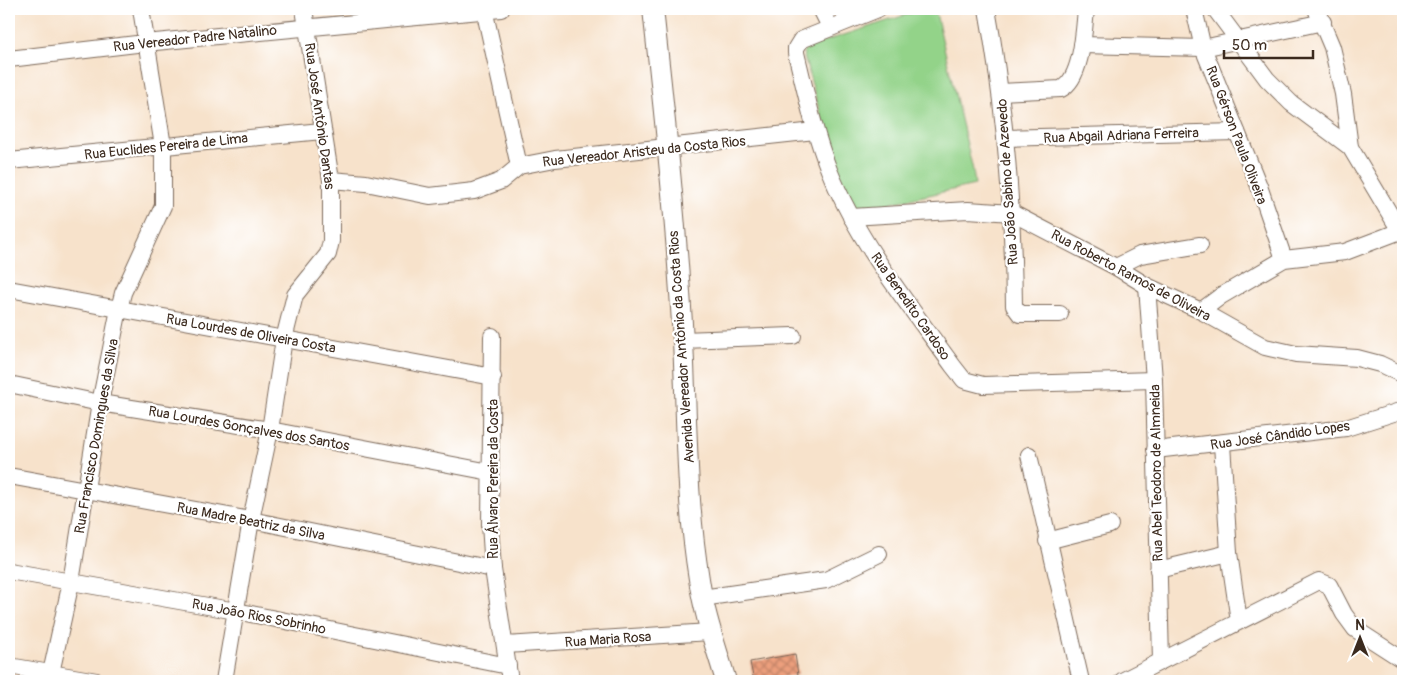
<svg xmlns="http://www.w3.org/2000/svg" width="1412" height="690" viewBox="0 0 1412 690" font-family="Pangolin,sans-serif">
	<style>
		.park { fill: #93d389; stroke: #677e54 }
		.building { fill: url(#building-cross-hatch) }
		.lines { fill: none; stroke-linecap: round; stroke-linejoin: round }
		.minor-casing { stroke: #7d6a5b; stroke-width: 18 }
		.major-casing { stroke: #7d6a5b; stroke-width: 22 }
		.minor { stroke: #fff; stroke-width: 16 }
		.major { stroke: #fff; stroke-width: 20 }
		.labels { text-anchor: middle; stroke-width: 4.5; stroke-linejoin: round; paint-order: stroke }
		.street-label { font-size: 14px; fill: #3b2a1e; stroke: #fff }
	</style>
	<defs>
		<pattern id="building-cross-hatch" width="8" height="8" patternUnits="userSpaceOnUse" patternTransform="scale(1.25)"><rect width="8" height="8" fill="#ec9f7d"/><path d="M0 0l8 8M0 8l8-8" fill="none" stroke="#c08266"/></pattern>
	</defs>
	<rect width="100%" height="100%" fill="#fff"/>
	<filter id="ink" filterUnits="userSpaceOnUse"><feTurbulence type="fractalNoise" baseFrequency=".02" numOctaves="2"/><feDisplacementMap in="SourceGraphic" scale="10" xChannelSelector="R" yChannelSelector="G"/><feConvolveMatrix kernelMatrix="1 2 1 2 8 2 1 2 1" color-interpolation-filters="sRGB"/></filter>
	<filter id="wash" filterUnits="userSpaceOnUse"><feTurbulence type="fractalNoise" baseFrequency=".0096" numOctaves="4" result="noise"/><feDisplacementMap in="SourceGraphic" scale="20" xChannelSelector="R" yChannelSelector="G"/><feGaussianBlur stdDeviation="1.12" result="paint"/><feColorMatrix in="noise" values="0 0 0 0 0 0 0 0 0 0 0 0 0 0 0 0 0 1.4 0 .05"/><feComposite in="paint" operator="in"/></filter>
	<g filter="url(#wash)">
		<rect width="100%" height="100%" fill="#f7e2cb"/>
		<!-- park -->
		<path class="park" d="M924,9H935L973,170L975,185L859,210L836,169L803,53L807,47Z"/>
		<g id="blocks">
			<!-- building -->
			<path class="building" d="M795,654L798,675L754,681L750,662Z"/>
		</g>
	</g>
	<g filter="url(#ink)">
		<use href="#blocks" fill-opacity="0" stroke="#7d6a5b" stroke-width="1"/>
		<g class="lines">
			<defs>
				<g id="minor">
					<path d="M484,9L519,166"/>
					<path d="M821,9L830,27"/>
					<path d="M878,9L801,40L796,48V53C806,93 814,132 829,170C858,242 908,304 953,366L964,380L983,385L1154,380"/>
					<path d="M987,9C1005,107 1013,206 1014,306L1020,314H1060"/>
					<path d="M1194,9L1203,48L1259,186L1284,259"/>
					<path d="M1215,9L1267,79L1291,103L1350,147"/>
					<path d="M1316,9L1332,47L1343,94L1350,147L1400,231"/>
					<path d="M1082,45L1203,48L1323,22"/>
					<path d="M9,59L145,43L501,9"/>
					<path d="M1001,92L1061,89C1082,79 1084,30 1086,9"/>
					<path d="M1005,138L1237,132"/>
					<path d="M9,161L322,131"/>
					<path d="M331,180L366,183L430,196L474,191L501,181L519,166L555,159L815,131"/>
					<path d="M851,217L968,210L1012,213L1116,267L1147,286L1201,311L1265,347L1296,354L1357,358L1380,364L1403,375"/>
					<path d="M1116,267L1140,255L1200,245"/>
					<path d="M1147,286L1154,380L1161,661"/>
					<path d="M9,289L493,377"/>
					<path d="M1201,311L1221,296L1284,259L1345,252L1403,230"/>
					<path d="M492,336L490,524L493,569L510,681"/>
					<path d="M683,340L793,336"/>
					<path d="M9,384L100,403L270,430L490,472"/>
					<path d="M1222,444L1229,553L1239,621"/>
					<path d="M1155,450L1346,428L1403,410"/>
					<path d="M1029,455L1081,681"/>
					<path d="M9,476L251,520L493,569"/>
					<path d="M1047,541L1110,525"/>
					<path d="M1158,570L1229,553"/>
					<path d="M9,571L236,611L508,666"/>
					<path d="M702,598L826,580L879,554"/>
					<path d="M506,645L710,632"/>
					<path d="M9,666L97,681"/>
					<path d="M51,673L71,582L100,403L119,309L123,293L163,206V146L141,9"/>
					<path d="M224,681L251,520L270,430L284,339L295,295L328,254L331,241V180L304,9"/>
					<path d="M1122,681L1319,581L1329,585L1344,614L1355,629L1403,660"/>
				</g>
				<path id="major" d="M653,9C665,119 677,230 683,341C687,420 686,500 699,579C704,614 716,647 726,681"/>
			</defs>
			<!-- minor casing -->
			<use href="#minor" class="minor-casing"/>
			<!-- major casing -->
			<use href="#major" class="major-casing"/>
			<!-- minor -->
			<use href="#minor" class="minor"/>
			<!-- major -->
			<use href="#major" class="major"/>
		</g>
	</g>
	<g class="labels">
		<!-- street labels -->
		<g class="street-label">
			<text transform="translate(195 38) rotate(-6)" y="5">Rua Vereador Padre Natalino</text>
			<text transform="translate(320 116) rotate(82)" y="5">Rua José Antônio Dantas</text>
			<text transform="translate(1121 135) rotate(-2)" y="5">Rua Abgail Adriana Ferreira</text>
			<text transform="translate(1237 135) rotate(69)" y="5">Rua Gérson Paula Oliveira</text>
			<text transform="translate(166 146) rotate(-6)" y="5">Rua Euclides Pereira de Lima</text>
			<text transform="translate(644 151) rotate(-6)" y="5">Rua Vereador Aristeu da Costa Rios</text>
			<text transform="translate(1007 182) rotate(-94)" y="5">Rua João Sabino de Azevedo</text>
			<text transform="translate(1131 275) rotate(28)" y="5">Rua Roberto Ramos de Oliveira</text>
			<text transform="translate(911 306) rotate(55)" y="5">Rua Benedito Cardoso</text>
			<text transform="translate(251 333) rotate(10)" y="5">Rua Lourdes de Oliveira Costa</text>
			<text transform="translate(681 347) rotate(-94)" y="5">Avenida Vereador Antônio da Costa Rios</text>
			<text transform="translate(249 428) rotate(10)" y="5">Rua Lourdes Gonçalves dos Santos</text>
			<text transform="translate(1280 435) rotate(-8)" y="5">Rua José Cândido Lopes</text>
			<text transform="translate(96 436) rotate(-80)" y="5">Rua Francisco Domingues da Silva</text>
			<text transform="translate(1156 473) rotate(-91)" y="5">Rua Abel Teodoro de Almneida</text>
			<text transform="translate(493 479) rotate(-90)" y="5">Rua Álvaro Pereira da Costa</text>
			<text transform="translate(251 521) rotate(11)" y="5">Rua Madre Beatriz da Silva</text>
			<text transform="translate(259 616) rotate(11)" y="5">Rua João Rios Sobrinho</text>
			<text transform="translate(608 639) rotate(-4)" y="5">Rua Maria Rosa</text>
		</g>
	</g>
	<!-- margin -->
	<rect width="1412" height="690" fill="none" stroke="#fff" stroke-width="30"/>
	<!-- north arrow -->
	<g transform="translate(1360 638)" stroke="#ffffff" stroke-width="4" paint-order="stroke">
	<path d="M0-4L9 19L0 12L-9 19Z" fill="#3b2a1e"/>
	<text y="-8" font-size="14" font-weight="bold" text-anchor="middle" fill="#3b2a1e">N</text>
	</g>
	<!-- scale -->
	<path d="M1224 50v8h89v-8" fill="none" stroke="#3b2a1e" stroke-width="2.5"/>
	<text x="1232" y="50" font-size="15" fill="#3b2a1e" stroke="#ffffff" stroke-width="4" paint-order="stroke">50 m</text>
</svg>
